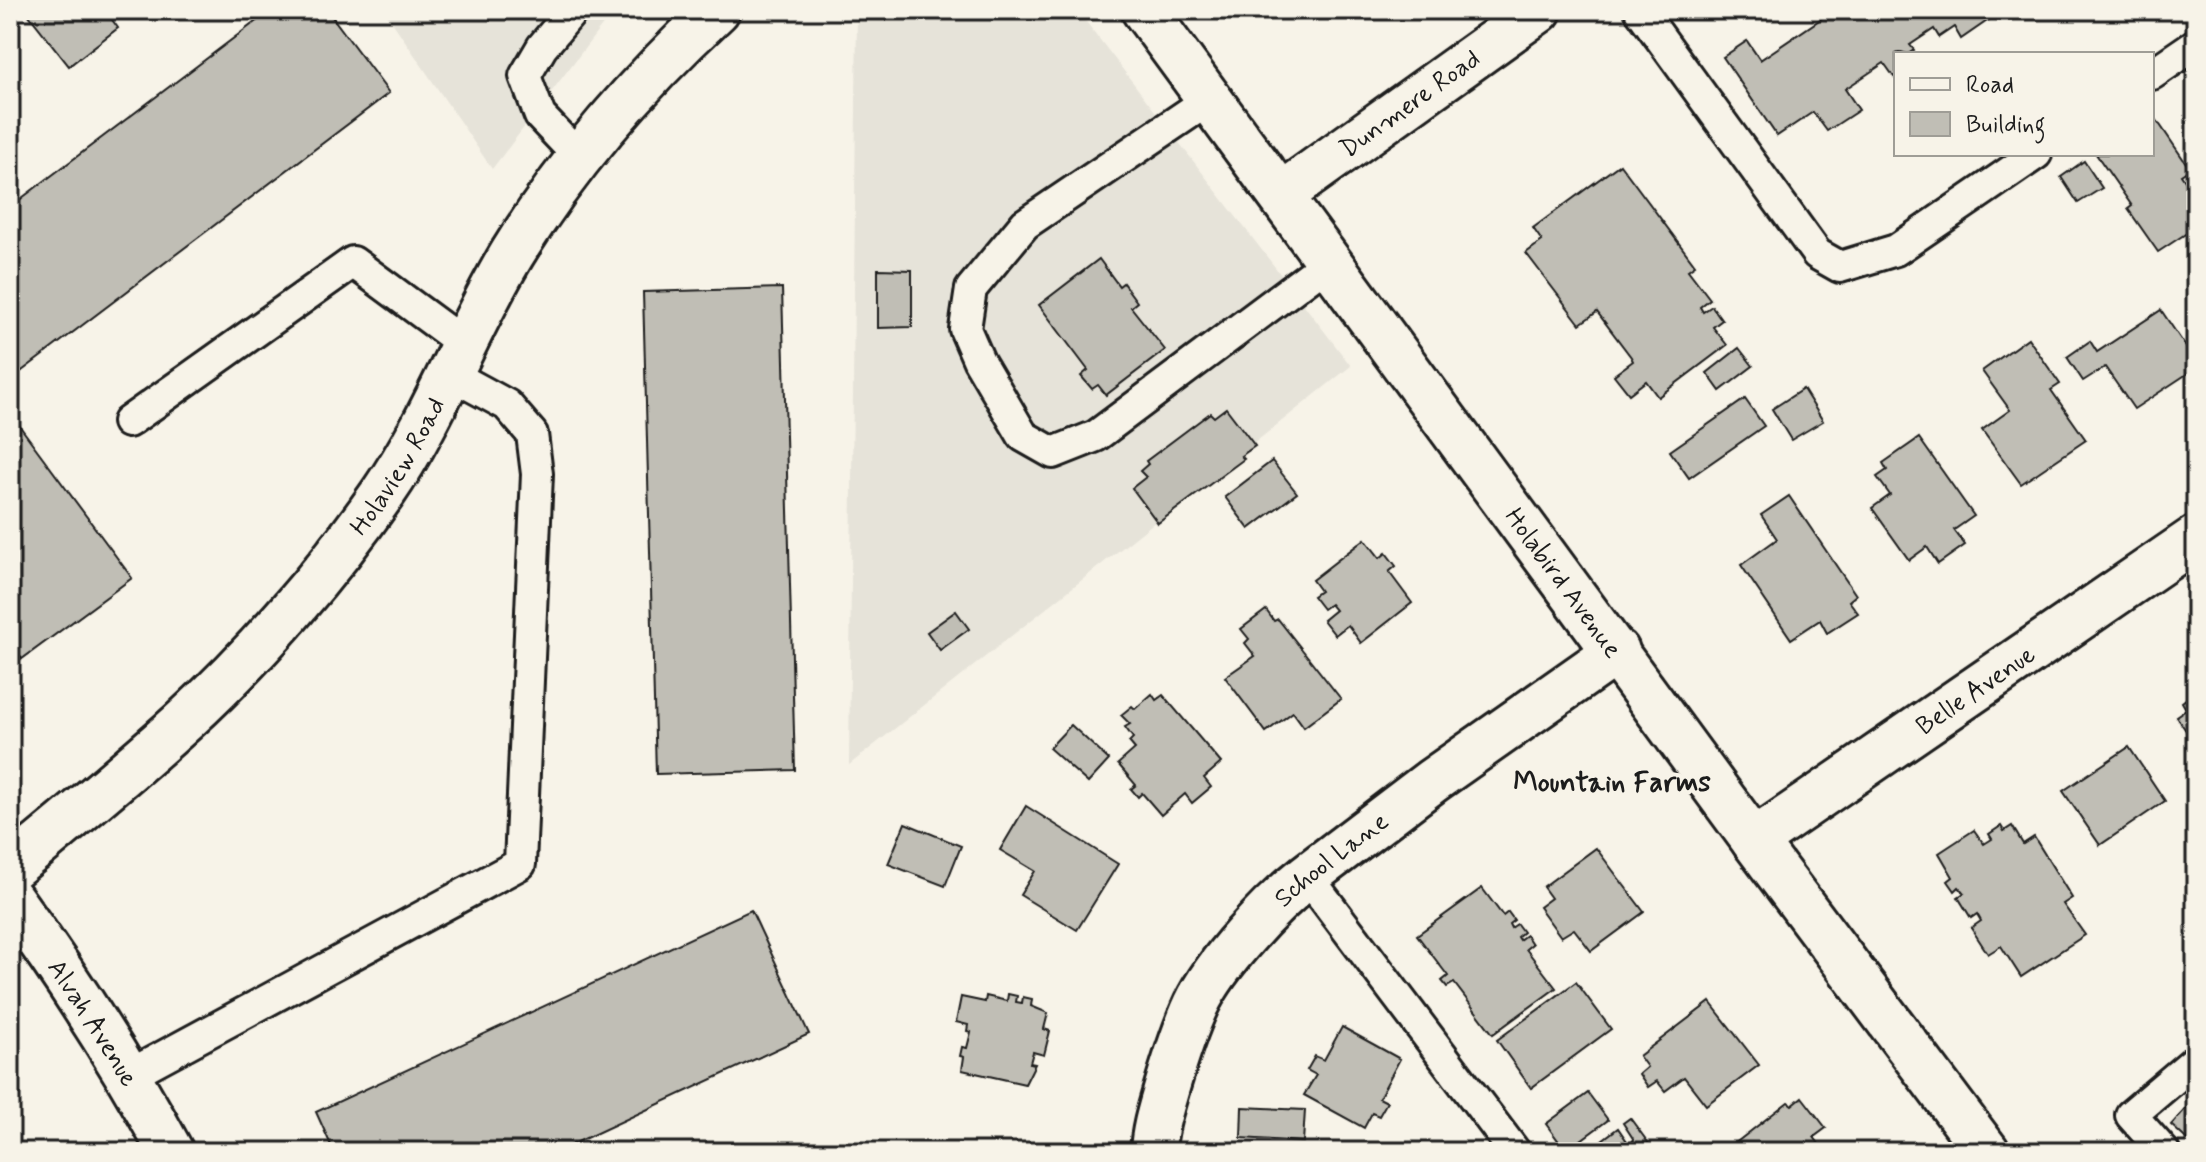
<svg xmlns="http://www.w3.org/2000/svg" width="2206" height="1162" viewBox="0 0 2206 1162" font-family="Mynerve,sans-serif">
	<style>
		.built { fill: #e6e3d9 }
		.building { fill: #c0beb5; stroke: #1c1c1c; stroke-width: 2 }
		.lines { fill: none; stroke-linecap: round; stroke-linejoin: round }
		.lane-casing { stroke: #1c1c1c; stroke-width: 36 }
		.street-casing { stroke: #1c1c1c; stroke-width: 50 }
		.secondary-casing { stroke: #1c1c1c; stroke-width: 50 }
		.lane { stroke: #f7f3e8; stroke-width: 30 }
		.street { stroke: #f7f3e8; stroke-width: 44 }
		.secondary { stroke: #f7f3e8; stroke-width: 44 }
		.labels { text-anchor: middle; stroke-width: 8; stroke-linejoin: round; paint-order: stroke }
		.street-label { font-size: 26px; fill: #1c1c1c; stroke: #f7f3e8 }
		.neighbourhood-label { font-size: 28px; font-weight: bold; fill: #1c1c1c; stroke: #f7f3e8 }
	</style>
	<rect width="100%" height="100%" fill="#f7f3e8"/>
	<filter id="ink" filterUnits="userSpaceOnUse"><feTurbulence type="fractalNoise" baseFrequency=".0125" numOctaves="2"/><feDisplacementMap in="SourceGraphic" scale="16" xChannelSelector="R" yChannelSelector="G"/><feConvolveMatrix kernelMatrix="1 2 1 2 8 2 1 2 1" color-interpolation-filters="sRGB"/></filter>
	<g filter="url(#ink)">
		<!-- built -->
		<g class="built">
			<path d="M384,10H614L492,169Z"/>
			<path d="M857,10H1077L1351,366L849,765Z"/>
		</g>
		<!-- building -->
		<g class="building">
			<path d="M25,10H105L118,28L69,66Z"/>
			<path d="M271,10H327L389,93L10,380V207Z"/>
			<path d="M1834,10H1984L1990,19L1961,39L1954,27L1939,37L1934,29L1910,45L1914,50L1908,54L1901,52L1896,54V75L1894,77L1884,63L1845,89L1859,110L1827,131L1813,112L1777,136L1723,57L1747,41L1760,60Z"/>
			<path d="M2152,113L2190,169L2181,175L2196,197V227L2158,252L2128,209L2132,206L2096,154H2152Z"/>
			<path d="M2084,161L2102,188L2078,203L2061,177Z"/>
			<path d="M1620,164L1695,265L1688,270L1710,299L1700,307L1703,312L1712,306L1722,320L1713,327L1727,345L1658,397L1646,381L1629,394L1614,375L1633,361L1631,357L1597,312L1580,324L1526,253L1542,241L1533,228Z"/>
			<path d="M1099,259L1119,286L1123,283L1137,302L1131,307L1165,350L1106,395L1098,385L1092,389L1081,376L1088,370L1039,305Z"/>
			<path d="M878,269L912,270V327L878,328Z"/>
			<path d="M782,288L795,770L656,774L643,292Z"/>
			<path d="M2161,310L2196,362V368L2134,409L2105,367L2083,381L2067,357L2090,341L2097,352Z"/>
			<path d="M2028,338L2060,384L2051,390L2086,440L2021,484L1982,430L2010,410L1982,371Z"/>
			<path d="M1739,348L1753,366L1720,391L1707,373Z"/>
			<path d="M1803,389L1823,421L1791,440L1772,409Z"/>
			<path d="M1745,399L1764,426L1689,478L1670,451Z"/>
			<path d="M1226,408L1255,446L1241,456L1244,459L1158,523L1132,488L1146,477L1140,471L1148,464L1146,461L1210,413L1214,417Z"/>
			<path d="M10,413L132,578L22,659L10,642Z"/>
			<path d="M1919,438L1974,516L1954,530L1965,545L1938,564L1927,547L1909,560L1872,508L1890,495L1877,477L1887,470L1883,463Z"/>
			<path d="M1272,461L1297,493L1249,529L1225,497Z"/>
			<path d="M1789,496L1856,595L1849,601L1858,613L1827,633L1820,620L1791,639L1741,565L1777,539L1761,515Z"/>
			<path d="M1365,539L1380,558L1386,553L1396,566L1389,572L1412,603L1361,643L1348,625L1335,635L1323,620L1335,610L1330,604L1323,609L1313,596L1320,591L1312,580Z"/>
			<path d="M1266,610L1274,621L1278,619L1341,699L1304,727L1293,712L1266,732L1225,677L1255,656L1245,643L1249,639L1241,629Z"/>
			<path d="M956,611L969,629L940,650L927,632Z"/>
			<path d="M1152,694L1156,700L1163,695L1221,763L1204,778L1211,787L1192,803L1185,794L1161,815L1142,793L1138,797L1131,789L1136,785L1118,764L1135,749L1129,742L1133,738L1125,727L1130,724L1121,715L1132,706L1135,709Z"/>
			<path d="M2191,695L2196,701V745L2176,716L2186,709L2182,702Z"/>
			<path d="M1071,725L1109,760L1088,783L1049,748Z"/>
			<path d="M2129,747L2165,801L2100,845L2063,791Z"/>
			<path d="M1026,806L1118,864L1077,930L1020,895L1035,871L1000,850Z"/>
			<path d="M905,823L961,846L945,886L888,864Z"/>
			<path d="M2001,826L2004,831L2012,826L2023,844L2034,837L2072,898L2063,904L2085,935L2021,977L2001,946L1988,954L1971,928L1981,921L1977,914L1971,918L1958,897L1964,893L1959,887L1955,891L1948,881L1953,877L1939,853L1974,830L1984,844L1992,839L1989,834Z"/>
			<path d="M1596,848L1644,912L1591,951L1574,929L1561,937L1539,907L1551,898L1543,887Z"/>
			<path d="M1482,888L1503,916L1508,912L1514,920L1509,924L1511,928L1517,924L1523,932L1517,937L1519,940L1526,935L1532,944L1526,949L1556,988L1493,1034L1454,983L1447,987L1442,981L1448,976L1417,935Z"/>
			<path d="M751,910L809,1034L556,1152H334L316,1112Z"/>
			<path d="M1576,982L1611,1029L1531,1088L1497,1040Z"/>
			<path d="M1008,994L1017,996L1016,1002L1022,1003L1023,997L1032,999L1031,1006L1048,1013L1044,1029L1050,1031L1044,1055L1033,1052L1030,1063L1035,1064L1025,1084L962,1070L964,1057L960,1056L962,1047L967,1048L971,1032L967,1031L968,1025L956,1022L961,997L985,1002L986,996L1007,1001Z"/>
			<path d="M1710,1002L1759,1065L1706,1105L1684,1077L1665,1091L1657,1081L1648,1087L1639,1074L1647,1067L1639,1056Z"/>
			<path d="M1342,1027L1400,1059L1379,1098L1387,1102L1379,1116L1372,1113L1364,1128L1304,1095L1316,1075L1307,1070L1315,1056L1324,1060Z"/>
			<path d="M1588,1093L1608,1120L1566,1151L1546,1124Z"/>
			<path d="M1802,1097L1826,1128L1814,1137L1825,1152H1724L1788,1102L1792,1105Z"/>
			<path d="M2196,1097V1148L2171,1125Z"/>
			<path d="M1242,1107L1305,1110L1303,1142L1241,1138Z"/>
			<path d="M1630,1118L1655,1152H1586L1618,1128L1629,1144L1634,1140L1623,1123Z"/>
		</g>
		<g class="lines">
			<defs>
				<g id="lane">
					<path d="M573,10L542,47L525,76L540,116L580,158"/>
					<path d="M1640,10L1817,254L1840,267L1896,250L2036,154"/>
					<path d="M2152,74L2196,44"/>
					<path d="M1210,99L1025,224L971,289L965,329L979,361L1023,436L1053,453L1096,436L1330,261"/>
					<path d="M128,422L353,262L464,344"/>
					<path d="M1307,876L1515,1152"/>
					<path d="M129,1075L520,864L537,474L532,434L507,405L450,374"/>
					<path d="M2164,1152L2131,1115L2196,1060"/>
				</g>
				<g id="street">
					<path id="s1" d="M1281,195L1539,10"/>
					<path id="s2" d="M1754,841L2196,538"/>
					<path id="s3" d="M10,869C69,820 128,772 185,720C255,656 329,571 383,493C435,418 465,332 512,254C568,163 639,82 717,10"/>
					<path id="s4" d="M10,898C69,980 123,1063 171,1152"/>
					<path id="s5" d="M1153,1152C1154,1129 1161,1108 1167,1087C1175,1060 1184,1031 1196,1005C1216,963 1270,905 1307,876L1432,781L1617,651"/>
				</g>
				<g id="secondary">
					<path id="s6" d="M1144,10L1754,841L1987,1152"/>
				</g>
			</defs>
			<!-- lane casing -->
			<use href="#lane" class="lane-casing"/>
			<!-- street casing -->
			<use href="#street" class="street-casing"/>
			<!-- secondary casing -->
			<use href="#secondary" class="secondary-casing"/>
			<!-- lane -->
			<use href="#lane" class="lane"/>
			<!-- street -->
			<use href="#street" class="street"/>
			<!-- secondary -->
			<use href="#secondary" class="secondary"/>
		</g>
	</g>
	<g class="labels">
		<!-- street labels -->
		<g class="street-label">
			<text dy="9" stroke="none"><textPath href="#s1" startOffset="158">Dunmere Road</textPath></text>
			<text dy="9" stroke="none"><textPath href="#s3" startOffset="562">Holaview Road</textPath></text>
			<text dy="9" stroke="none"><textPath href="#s6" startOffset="710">Holabird Avenue</textPath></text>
			<text dy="9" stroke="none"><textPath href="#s2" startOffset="268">Belle Avenue</textPath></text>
			<text dy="9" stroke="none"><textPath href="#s5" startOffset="354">School Lane</textPath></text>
			<text dy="9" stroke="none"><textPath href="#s4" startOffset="150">Alvah Avenue</textPath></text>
		</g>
		<!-- neighbourhood labels -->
		<g class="neighbourhood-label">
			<text x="1612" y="791">Mountain Farms</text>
		</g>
	</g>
	<!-- margin -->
	<rect width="2206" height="1162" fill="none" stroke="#f7f3e8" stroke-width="40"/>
	<rect x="20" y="20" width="2166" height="1122" fill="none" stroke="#1c1c1c" stroke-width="3" filter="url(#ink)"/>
	<!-- legend -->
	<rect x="1894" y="52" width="260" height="104" fill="#f7f3e8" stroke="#9f9d96" stroke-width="2"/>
	<rect x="1910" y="78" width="40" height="12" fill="#f7f3e8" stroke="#9f9d96" stroke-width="2"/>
	<text x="1966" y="92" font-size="24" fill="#1c1c1c">Road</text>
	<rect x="1910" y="112" width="40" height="24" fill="#c0beb5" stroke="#9f9d96" stroke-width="2"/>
	<text x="1966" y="132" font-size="24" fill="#1c1c1c">Building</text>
</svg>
